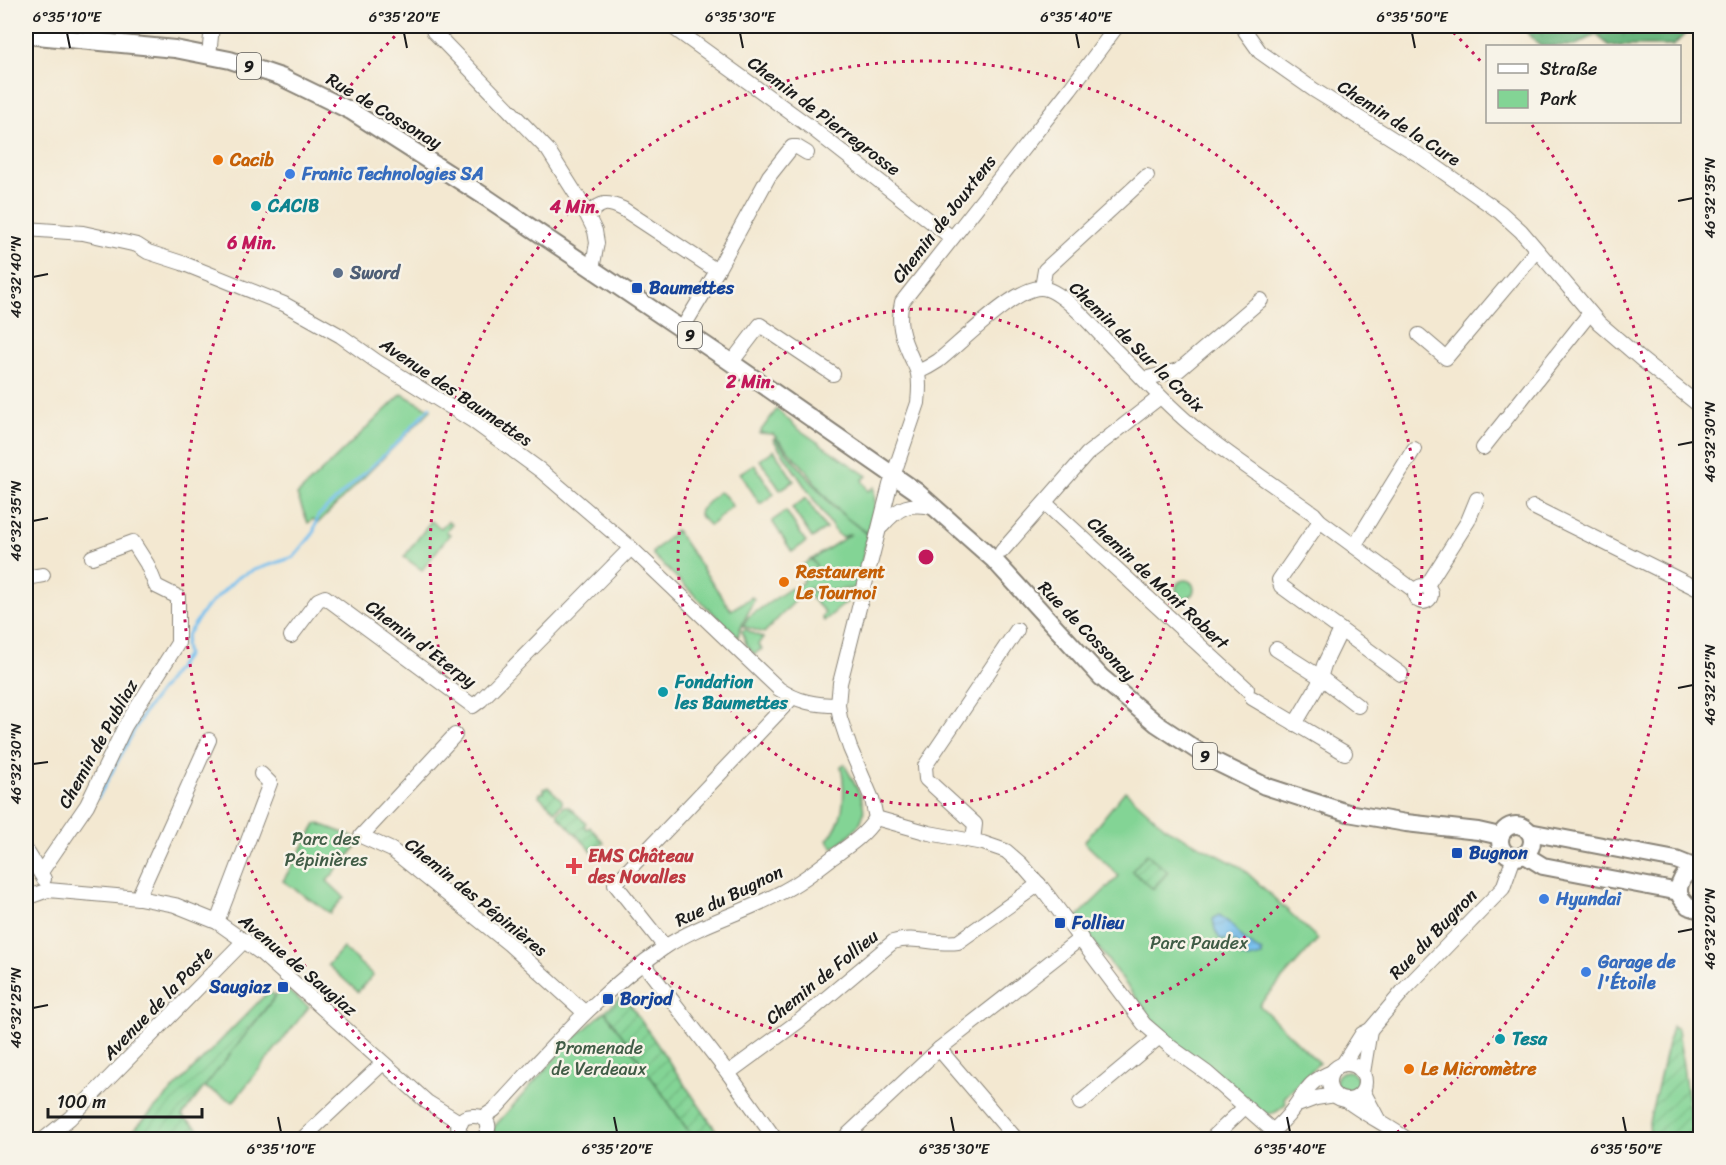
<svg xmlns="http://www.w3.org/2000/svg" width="1726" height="1165" viewBox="0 0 1726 1165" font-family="Sriracha,sans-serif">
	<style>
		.green { fill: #83d495; stroke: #507858; stroke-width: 1.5 }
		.forest { fill: url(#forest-crowns); stroke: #43694d; stroke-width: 1.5 }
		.garden { fill: url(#garden-furrows); stroke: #507858; stroke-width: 1.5 }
		.water { fill: url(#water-waves); stroke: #496e86; stroke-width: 1.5 }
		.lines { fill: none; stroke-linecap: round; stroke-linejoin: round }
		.stream { stroke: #76c0ef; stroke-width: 3 }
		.minor-casing { stroke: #888276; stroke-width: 16 }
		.major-casing { stroke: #888276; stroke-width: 20 }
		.minor { stroke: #fff; stroke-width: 14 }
		.major { stroke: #fff; stroke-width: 16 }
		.ticks { fill: none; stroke: #1c1c1c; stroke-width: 2 }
		.ring { fill: none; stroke: #c2185b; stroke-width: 3; stroke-dasharray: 3 6 }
		.food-dot { fill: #e8710a; stroke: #f7f3e8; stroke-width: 2 }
		.shop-dot { fill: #3f7fe0; stroke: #f7f3e8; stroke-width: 2 }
		.culture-dot { fill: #0f9aa8; stroke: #f7f3e8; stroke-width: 2 }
		.service-dot { fill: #5c6f8a; stroke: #f7f3e8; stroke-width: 2 }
		.transit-dot { fill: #1a4fb4; stroke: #f7f3e8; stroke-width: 2 }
		.health-dot { fill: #e0444e; stroke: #f7f3e8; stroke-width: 2 }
		.labels { text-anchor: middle; stroke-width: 5; stroke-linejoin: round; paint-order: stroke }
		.shield { fill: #f7f3e8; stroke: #5e5c59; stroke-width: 1.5 }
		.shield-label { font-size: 16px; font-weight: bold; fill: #1c1c1c }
		.street-label { font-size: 18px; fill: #1c1c1c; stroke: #f7f3e8 }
		.food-label { font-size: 18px; font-weight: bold; fill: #c56008; stroke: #f7f3e8; text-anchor: start }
		.shop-label { font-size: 18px; font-weight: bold; fill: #366cbe; stroke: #f7f3e8; text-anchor: start }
		.culture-label { font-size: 18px; font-weight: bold; fill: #0d838f; stroke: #f7f3e8; text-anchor: start }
		.service-label { font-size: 18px; font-weight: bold; fill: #4e5e75; stroke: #f7f3e8; text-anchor: start }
		.transit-label { font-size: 18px; font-weight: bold; fill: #164399; stroke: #f7f3e8; text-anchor: start }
		.park-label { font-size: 18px; fill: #405c46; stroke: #f7f3e8 }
		.health-label { font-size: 18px; font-weight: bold; fill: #be3a42; stroke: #f7f3e8; text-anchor: start }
		.centre { fill: #c2185b; stroke: #f7f3e8; stroke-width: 3 }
		.ring-label { font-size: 18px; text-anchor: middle; font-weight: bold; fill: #c2185b; stroke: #f7f3e8; stroke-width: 5; stroke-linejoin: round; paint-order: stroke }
		.neatline { fill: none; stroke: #1c1c1c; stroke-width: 2 }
		.ticks-label { font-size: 15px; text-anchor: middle; fill: #1c1c1c }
	</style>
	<defs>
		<pattern id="forest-crowns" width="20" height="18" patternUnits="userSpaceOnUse" patternTransform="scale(1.5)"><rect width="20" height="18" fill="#6ab67e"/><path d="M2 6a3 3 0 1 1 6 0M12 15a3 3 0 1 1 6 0" fill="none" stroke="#569366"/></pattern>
		<pattern id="garden-furrows" width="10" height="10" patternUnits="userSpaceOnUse" patternTransform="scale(1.5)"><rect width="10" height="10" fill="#83d495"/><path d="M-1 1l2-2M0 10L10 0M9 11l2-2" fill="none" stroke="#71b580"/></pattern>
		<pattern id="water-waves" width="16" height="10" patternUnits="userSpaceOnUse" patternTransform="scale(1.5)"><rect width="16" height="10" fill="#76c0ef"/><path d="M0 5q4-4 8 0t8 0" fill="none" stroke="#66a4cc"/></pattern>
	</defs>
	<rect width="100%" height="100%" fill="#f7f3e8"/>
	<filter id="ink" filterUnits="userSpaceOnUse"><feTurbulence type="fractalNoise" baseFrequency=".0167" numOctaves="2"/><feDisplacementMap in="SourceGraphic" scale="12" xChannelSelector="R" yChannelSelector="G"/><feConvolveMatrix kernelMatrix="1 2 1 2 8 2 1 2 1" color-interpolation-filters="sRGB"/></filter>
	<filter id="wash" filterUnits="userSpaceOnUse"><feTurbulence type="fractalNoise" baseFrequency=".008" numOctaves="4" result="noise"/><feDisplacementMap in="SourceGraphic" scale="24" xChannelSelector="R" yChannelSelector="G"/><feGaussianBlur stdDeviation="1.35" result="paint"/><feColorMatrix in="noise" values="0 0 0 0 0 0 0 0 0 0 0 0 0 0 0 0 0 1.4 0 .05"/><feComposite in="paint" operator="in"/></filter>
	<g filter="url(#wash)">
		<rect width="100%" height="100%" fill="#f3e8d1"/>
		<!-- green -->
		<g class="green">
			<path d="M402,394L431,410L318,523L313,519L308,523L297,495Z"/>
			<path d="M777,409L797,428L867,476L862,480L868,491L874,487L875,506L868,533L845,517L823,494L806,470L773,434L759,433Z"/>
			<path d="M775,438L833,507L868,535L856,588L826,591L809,588L803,594L798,593L795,587L802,583L804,577L802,573L799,575L797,569L811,559L817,567L812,559L851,534L842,537L837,534L773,439Z"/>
			<path d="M774,450L794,481L780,490L760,460Z"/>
			<path d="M754,464L774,494L760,504L740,473Z"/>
			<path d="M718,492C724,493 730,501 732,506L712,524L709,525L699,515L700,510Z"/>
			<path d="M806,498L826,529L812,538L792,508Z"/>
			<path d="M786,511L806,542L792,552L772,521Z"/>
			<path d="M431,521L441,528L448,521L452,524L446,532L450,534L422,570L404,557Z"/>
			<path d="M676,530L731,610L752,597L754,600L740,629L738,637L653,555V552Z"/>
			<circle cx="1185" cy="589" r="9"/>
			<path d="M791,588L798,598L764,633L743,626L748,617Z"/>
			<path d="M810,591L826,594L855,591L854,596L824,621L822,618L825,612L807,594Z"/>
			<path d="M745,629L763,638L758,644L762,649L754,654L746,644L742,631Z"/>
			<path d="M844,764C868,807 876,817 833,848L827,840C846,820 846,792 841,766Z"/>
			<path d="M1125,791L1167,829L1241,867L1318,939L1259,1005L1319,1063L1284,1098L1286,1104C1279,1110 1273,1117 1262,1112L1225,1079L1181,1048L1155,1023L1076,918L1119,876L1084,842Z"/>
			<path d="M317,823L362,840L327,881L344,897L330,913L283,881Z"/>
			<path d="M343,948L373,975L358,992L328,965Z"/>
			<path d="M283,987L309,1007L233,1102L204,1087Z"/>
			<path d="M605,1011L694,1139L490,1140L494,1127L569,1043Z"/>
			<circle cx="1347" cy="1082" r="11"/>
		</g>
		<!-- forest -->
		<path class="forest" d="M1521,26H1700L1687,32L1673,46H1610L1596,35L1574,46H1540Z"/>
		<!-- garden -->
		<g class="garden">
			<path d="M548,787L562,800V804L555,811L539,796L540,793H544L543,789Z"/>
			<path d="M565,806L569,807L586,823L584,826L587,829L590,827L604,843L598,846L599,849L594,853L558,816V812Z"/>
			<path d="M1147,854L1168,872L1153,889L1132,871Z"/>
			<path d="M268,992L276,995L182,1116L207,1135L205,1139H170L166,1137L164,1139H125Z"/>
			<path d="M623,995L629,1003L722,1139H694L605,1011Z"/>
			<path d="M1672,1026L1678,1029L1693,1139H1650L1649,1122Z"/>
		</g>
		<!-- water -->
		<path class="water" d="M1219,915C1236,925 1243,945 1262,951V956L1249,959L1240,957L1238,945L1234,941L1220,939L1215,930L1213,919Z"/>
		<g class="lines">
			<!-- stream -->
			<path class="stream" d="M98,798L143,714L187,655L185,645L187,635L205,609L238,577L254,570L294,557L313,534L318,516L398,442L430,407"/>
		</g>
	</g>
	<g filter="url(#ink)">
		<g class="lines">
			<defs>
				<g id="minor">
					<path d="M431,26L434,32L548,150L579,199L595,231L597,243L592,269"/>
					<path d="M671,26L809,126L952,238"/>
					<path d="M1244,26L1245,31L1260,52L1314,90L1422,157L1500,212L1521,231L1599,323L1642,360L1700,406"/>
					<path d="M209,56L212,26"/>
					<path d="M588,214C602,202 606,201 623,209L717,271"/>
					<path d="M26,229L83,233L137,245L148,252L182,263L284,304L341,336L376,361L473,421L540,470L631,548L779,689C798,702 815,705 838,705"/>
					<path d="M1042,288L1045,270L1147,176"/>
					<path d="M682,329L717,271L769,176L792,147H797L807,153"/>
					<path d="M1419,335L1446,358L1536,251"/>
					<path d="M731,363L760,325L833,374"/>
					<path d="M918,372C925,369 932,365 938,361C960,344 1015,287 1041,288C1063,289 1098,333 1114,349C1141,376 1166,405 1196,429C1234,459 1275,486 1314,514L1320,521L1415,591"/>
					<path d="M1144,379L1179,370L1261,300"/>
					<path d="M1483,448L1590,313"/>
					<path d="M1045,503L1247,689"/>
					<path d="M1533,507L1700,590"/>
					<path d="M1320,521L1279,580L1281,586L1401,674"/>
					<path d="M882,526C899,506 910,502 936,508"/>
					<path d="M1354,546L1414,449"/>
					<path d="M1002,551L1087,454L1160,397"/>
					<path d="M26,578L43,575"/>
					<circle cx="1423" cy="594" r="8"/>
					<path d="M1426,587L1468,521L1477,499"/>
					<path d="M291,636L318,600L325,597L473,706L481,700L631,548"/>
					<path d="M1276,649L1320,677L1358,706"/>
					<path d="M1252,698L1345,753"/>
					<path d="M1295,724L1318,685L1324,665L1341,630"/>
					<path d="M455,735L361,836L392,850L412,866L509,944L584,1012"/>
					<path d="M876,818L872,799L850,748L840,718L838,705L840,683L890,485L918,403C919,393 920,384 918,374C917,368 913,362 911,357C902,338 897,323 902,302L1070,89L1117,26"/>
					<path d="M876,818L929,833L983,843L1006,851L1021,864L1042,888L1144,1024L1172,1048L1207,1073L1273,1131"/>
					<path d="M973,841L975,824L926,779L925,766L1017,630"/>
					<path d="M26,850L44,879"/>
					<path d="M41,872L87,805L125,726L178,643V597L156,586L147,564L133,542L92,557"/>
					<path d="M26,898L48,890L139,898L175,905L217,922L261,953L427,1102L461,1123"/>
					<path d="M139,898L141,891L209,740"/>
					<path d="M217,922L270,783L261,774"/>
					<path d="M665,947L615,884L792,698"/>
					<path d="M644,964L728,1073L776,1140"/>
					<path d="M939,1049L1017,1140"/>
					<path d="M1343,1064L1362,1034L1370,1030L1404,990L1503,888L1514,857"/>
					<circle cx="1347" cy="1082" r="18"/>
					<path d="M728,1073L799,1021L893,942C914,935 934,945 958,942L1039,884"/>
					<path d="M1363,1073L1370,1030"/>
					<path d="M1363,1091L1378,1119"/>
					<path d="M1346,1100C1365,1115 1388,1125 1408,1140"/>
					<path d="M1080,1103L1158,1038"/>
					<path d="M1295,1106L1316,1098L1335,1095"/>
					<path d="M482,1118L494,1110C549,1051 597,993 665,947C700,924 740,914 776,895C797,885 815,871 833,857C850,845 865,835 876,818"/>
					<path d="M1273,1131C1281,1123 1289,1116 1295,1106C1307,1089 1311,1080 1332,1072"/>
					<path d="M43,1140L70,1118L245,940"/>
					<path d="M301,1140L383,1063"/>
					<path d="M465,1140C437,1109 509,1107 482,1140"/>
					<path d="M842,1140L939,1049L1081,938"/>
					<path d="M1210,1140L1245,1107"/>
				</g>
				<g id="major">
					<path d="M26,35L175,49L230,60L281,77L351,111L487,198L726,359L916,491L994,560L1101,677L1157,724L1210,759L1265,786L1348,813L1406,823L1478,831L1500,836"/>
					<circle cx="1516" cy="841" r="16"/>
					<path d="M1529,832L1676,860L1696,868"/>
					<path d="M1525,855L1543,866L1679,892"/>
					<path d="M1700,868C1688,869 1678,879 1679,893C1680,898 1685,902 1688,906L1700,910"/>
				</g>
			</defs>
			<!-- minor casing -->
			<use href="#minor" class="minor-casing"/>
			<!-- major casing -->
			<use href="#major" class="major-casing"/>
			<!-- minor -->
			<use href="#minor" class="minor"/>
			<!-- major -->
			<use href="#major" class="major"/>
		</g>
	</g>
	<!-- ticks -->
	<path class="ticks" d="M67,33L70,48M404,33L407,48M740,33L743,48M1076,33L1079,48M1412,33L1415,48M1678,201L1693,198M33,277L48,274M1678,445L1693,442M33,521L48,518M1678,688L1693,685M33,764L48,762M1678,932L1693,929M33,1008L48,1005M278,1117L281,1132M614,1117L617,1132M951,1117L954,1132M1287,1117L1290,1132M1623,1117L1626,1132"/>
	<!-- distance rings -->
	<g class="ring">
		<circle cx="926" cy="557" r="248"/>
		<circle cx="926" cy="557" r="496"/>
		<path d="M463 1139A744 744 0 0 1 405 26M1447 26A744 744 0 0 1 1483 64M1532 125A744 744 0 0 1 1389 1139"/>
	</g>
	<!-- markers -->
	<g class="food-dot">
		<circle cx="218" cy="160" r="6"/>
		<circle cx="784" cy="582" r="6"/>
		<circle cx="1409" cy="1069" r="6"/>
	</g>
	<g class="shop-dot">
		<circle cx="290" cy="174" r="6"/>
		<circle cx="1544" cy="899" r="6"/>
		<circle cx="1586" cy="972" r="6"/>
	</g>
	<g class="culture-dot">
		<circle cx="256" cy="206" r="6"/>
		<circle cx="663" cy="692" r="6"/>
		<circle cx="1500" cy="1039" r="6"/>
	</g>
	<circle class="service-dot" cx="338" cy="273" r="6"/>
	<g class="transit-dot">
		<rect x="631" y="282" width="12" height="12" rx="3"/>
		<rect x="1451" y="847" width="12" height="12" rx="3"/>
		<rect x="1054" y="917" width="12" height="12" rx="3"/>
		<rect x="277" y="981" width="12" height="12" rx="3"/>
		<rect x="602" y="993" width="12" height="12" rx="3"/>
	</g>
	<path class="health-dot" d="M571 857h6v6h6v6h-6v6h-6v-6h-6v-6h6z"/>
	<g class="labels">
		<!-- shield labels -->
		<g class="shield">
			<rect x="237" y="53" width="24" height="26" rx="4.5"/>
			<rect x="678" y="322" width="24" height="26" rx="4.5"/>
			<rect x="1193" y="743" width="24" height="26" rx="4.5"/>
		</g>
		<g class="shield-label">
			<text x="249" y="72">9</text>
			<text x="690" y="341">9</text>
			<text x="1205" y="762">9</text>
		</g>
		<!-- street labels -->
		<g class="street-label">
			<text transform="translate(384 111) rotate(31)" y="6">Rue de Cossonay</text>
			<text transform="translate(824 116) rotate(37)" y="6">Chemin de Pierregrosse</text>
			<text transform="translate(1399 123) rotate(33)" y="6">Chemin de la Cure</text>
			<text transform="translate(944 219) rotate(-52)" y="6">Chemin de Jouxtens</text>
			<text transform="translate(1137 347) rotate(44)" y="6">Chemin de Sur la Croix</text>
			<text transform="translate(456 392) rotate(34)" y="6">Avenue des Baumettes</text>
			<text transform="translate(1158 583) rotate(43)" y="6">Chemin de Mont Robert</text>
			<text transform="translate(1087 631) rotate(46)" y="6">Rue de Cossonay</text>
			<text transform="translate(421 644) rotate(37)" y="6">Chemin d'Eterpy</text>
			<text transform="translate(98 744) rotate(-61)" y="6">Chemin de Publiaz</text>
			<text transform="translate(729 896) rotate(-26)" y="6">Rue du Bugnon</text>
			<text transform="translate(476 897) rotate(39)" y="6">Chemin des Pépinières</text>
			<text transform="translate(1433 934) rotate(-46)" y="6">Rue du Bugnon</text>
			<text transform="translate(298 965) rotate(40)" y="6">Avenue de Saugiaz</text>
			<text transform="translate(822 977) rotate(-39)" y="6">Chemin de Follieu</text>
			<text transform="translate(158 1003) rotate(-46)" y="6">Avenue de la Poste</text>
		</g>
		<!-- food labels -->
		<g class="food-label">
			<text x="230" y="166">Cacib</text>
			<text x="796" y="578">Restaurent<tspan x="796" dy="21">Le Tournoi</tspan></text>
			<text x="1421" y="1075">Le Micromètre</text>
		</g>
		<!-- shop labels -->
		<g class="shop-label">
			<text x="302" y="180">Franic Technologies SA</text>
			<text x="1556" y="905">Hyundai</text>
			<text x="1598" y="968">Garage de<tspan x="1598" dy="21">l'Étoile</tspan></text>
		</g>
		<!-- culture labels -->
		<g class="culture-label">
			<text x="268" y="212">CACIB</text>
			<text x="675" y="688">Fondation<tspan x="675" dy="21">les Baumettes</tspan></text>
			<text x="1512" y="1045">Tesa</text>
		</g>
		<!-- service labels -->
		<g class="service-label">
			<text x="350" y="279">Sword</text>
		</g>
		<!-- transit labels -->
		<g class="transit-label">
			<text x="649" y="294">Baumettes</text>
			<text x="1469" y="859">Bugnon</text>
			<text x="1072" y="929">Follieu</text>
			<text x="271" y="993" text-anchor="end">Saugiaz</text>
			<text x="620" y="1005">Borjod</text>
		</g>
		<!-- park labels -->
		<g class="park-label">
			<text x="326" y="845">Parc des<tspan x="326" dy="21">Pépinières</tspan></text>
			<text x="1199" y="949">Parc Paudex</text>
			<text x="599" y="1054">Promenade<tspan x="599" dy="21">de Verdeaux</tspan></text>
		</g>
		<!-- health labels -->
		<g class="health-label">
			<text x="588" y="862">EMS Château<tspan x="588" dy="21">des Novalles</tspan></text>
		</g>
	</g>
	<circle cx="926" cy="557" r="9" class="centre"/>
	<g class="ring-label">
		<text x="575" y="213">4 Min.</text>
		<text x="252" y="249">6 Min.</text>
		<text x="751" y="388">2 Min.</text>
	</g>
	<!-- margin -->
	<rect width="1726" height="1165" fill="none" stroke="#f7f3e8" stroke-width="66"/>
	<!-- legend -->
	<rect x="1486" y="45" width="195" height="78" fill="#f7f3e8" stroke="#9f9d96" stroke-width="1.5"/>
	<rect x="1498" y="64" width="30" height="9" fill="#ffffff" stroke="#9f9d96" stroke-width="1.5"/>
	<text x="1540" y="75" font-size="18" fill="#1c1c1c">Straße</text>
	<rect x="1498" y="90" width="30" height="18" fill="#83d495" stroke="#9f9d96" stroke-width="1.5"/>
	<text x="1540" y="105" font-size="18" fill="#1c1c1c">Park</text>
	<!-- scale -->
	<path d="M48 1108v9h154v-9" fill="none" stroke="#1c1c1c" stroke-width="3"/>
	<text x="57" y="1108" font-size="18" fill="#1c1c1c" stroke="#f7f3e8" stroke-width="4.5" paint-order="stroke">100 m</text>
	<rect x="33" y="33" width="1660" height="1099" class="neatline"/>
	<g class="ticks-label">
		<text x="67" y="22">6°35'10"E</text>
		<text x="404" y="22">6°35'20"E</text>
		<text x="740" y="22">6°35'30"E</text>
		<text x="1076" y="22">6°35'40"E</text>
		<text x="1412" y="22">6°35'50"E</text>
		<text transform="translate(1710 198) rotate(-90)" y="5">46°32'35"N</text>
		<text transform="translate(16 277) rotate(-90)" y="5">46°32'40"N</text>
		<text transform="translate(1710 442) rotate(-90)" y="5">46°32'30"N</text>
		<text transform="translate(16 521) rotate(-90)" y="5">46°32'35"N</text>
		<text transform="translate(1710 685) rotate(-90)" y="5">46°32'25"N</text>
		<text transform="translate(16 764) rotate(-90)" y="5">46°32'30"N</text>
		<text transform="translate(1710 929) rotate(-90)" y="5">46°32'20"N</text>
		<text transform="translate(16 1008) rotate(-90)" y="5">46°32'25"N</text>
		<text x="281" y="1154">6°35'10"E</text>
		<text x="617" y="1154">6°35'20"E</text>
		<text x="954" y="1154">6°35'30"E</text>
		<text x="1290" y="1154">6°35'40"E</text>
		<text x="1626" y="1154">6°35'50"E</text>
	</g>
</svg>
